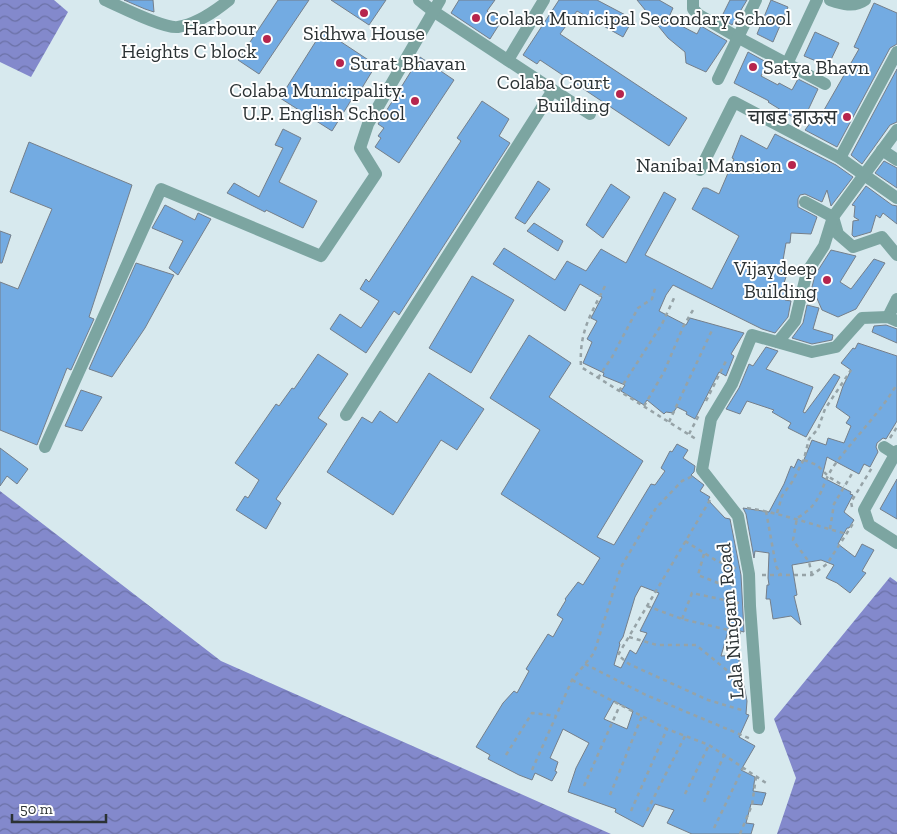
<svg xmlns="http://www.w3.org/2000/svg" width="897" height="834" viewBox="0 0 897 834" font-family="'Zilla Slab','Noto Sans Devanagari',serif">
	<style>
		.water { fill: url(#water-waves) }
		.building { fill: #73abe2; stroke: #757f8a; fill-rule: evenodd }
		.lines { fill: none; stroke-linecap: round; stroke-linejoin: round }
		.path { stroke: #96a3a7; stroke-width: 2.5; stroke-dasharray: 4 4; stroke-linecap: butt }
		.minor { stroke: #7ca5a1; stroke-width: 12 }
		.poi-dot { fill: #b6254d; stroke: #fff; stroke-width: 2 }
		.labels { text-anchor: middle; stroke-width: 4; stroke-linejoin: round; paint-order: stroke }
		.poi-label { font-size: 20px; fill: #2b3234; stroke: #fff; text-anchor: end }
		.street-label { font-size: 20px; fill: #2b3234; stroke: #fff }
	</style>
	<defs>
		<pattern id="water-waves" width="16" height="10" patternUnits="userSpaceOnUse" patternTransform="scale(1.25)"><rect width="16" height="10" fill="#8389cc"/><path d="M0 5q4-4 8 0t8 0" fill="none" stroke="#6b71a6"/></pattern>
	</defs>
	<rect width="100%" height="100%" fill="#d7e9ee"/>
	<!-- water -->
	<g class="water">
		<path d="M0,0H54L68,12L31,77L0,62Z"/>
		<path d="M0,491L221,661L611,834H0Z"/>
		<path d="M890,577L897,582V834H777L796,778L774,719Z"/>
	</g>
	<!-- building -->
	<g class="building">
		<path d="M124,0H153L154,12L145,9Z"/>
		<path d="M278,0H309L259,74L238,60Z"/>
		<path d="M331,0H386L369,25Z"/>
		<path d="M459,0H495L487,11L502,20L490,39L451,13Z"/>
		<path d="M559,0H597L633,19L623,37L577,11L560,34L687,118L669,146L540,60L537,64L523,55Z"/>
		<path d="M637,0H659L673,8L668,19L697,34L701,26L727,41L706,72L686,63L685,52L668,38Z"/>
		<path d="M730,0H747L732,25L721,18Z"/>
		<path d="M771,0L788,7L773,42L757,34Z"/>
		<path d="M874,3L897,13V44L890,48L837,147L805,130L811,122L816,124L859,49L854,47Z"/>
		<path d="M323,30L376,65L357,96L355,94L332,131L280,98Z"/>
		<path d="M815,32L839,43L828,66L804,56Z"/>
		<path d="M748,52L768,63L761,76L778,85L779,83L792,90L798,79L818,89L802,123L768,102L769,101L734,83Z"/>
		<path d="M420,57L454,80L399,163L375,147L381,138L378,136L384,128L378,124Z"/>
		<path d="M897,69V122L890,125L862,164L851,155Z"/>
		<path d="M482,101L509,119L499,136L510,143L399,315L394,311L366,353L330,329L340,314L361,328L379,301L360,289L366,279L369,282L461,141L457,138Z"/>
		<path d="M283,129L301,138L279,182L317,201L303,228L266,210L265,212L227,193L234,183L259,197L283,148L275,145Z"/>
		<path d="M775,134L836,165L853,177L831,206L827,190L822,202L805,194L800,195L798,199V207L817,217L811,234L791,233L790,243H786L782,266L789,268L784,283H788L785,300L791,301L788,317L775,333L762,329L673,285L666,295L659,311L686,325L690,318L744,333L731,354L734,356L726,376L719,372L695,419L686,414L687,412L677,407L673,413L666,412L664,414L647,400L644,405L621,391L625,385L603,376L604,373L583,363L592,342L587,339L597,321L591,318L602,297L580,284L565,311L493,264L504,248L555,280L567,261L586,271L601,249L626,263L664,192L676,199L645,255L712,289L739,236L692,209L703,188H707L719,194L734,159L732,158L741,135L767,149Z"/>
		<path d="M29,142L132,185L89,317L94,319L71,370L67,368L37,445L0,430V282L18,289L52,209L10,192Z"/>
		<path d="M884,161L897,168V188L875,173Z"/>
		<path d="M538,181L550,189L525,224L515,218Z"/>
		<path d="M611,184L630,197L603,238L586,225Z"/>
		<path d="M866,186L892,205L897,206V224L883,213L880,218L876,215L871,232L854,237L852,235L853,221L859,220L854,217L855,206L852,205Z"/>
		<path d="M165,205L195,220L198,213L211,219L178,275L169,268L183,241L152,228Z"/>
		<path d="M534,223L563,241L558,251L527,231Z"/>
		<path d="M0,231L11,235L2,263H0Z"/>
		<path d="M831,250L856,256L840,282L851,289L874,259L885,263L856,309L838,317L822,310L812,287L815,275Z"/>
		<path d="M136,263L174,275L145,328L112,377L89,369Z"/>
		<path d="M472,276L514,300L471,373L429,348Z"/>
		<path d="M807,305L819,308L813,329L833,335L832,340L812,344L792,338L803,323Z"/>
		<path d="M886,325L897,329V343L872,332L874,326Z"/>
		<path d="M529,335L571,363L549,397L643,461L597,537L614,545L651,484L655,485L665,471L661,468L670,451L672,452L677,444L688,450L683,458L695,466L694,472L691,475L704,485L700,491L710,497L708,500L725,518L730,519L741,575L744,632L729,628L721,656L738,655L747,701L746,714L749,715L739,737L755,746L741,770L755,777L753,791L766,793L762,805L751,804L746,823L754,824L751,834H692L667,823L674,810L655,804L643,827L615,812L616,809L568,792L576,768L589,743L563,729L550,758L558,762L555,771L557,772L552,781L535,773L532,780L519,775L488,759L490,755L476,747L503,703L514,691L517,693L529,671L526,669L548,634L553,637L563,619L557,615L566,600L565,599L578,582L583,585L600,558L501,494L540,430L490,398ZM641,586L659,593L640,631L647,633L636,654L630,650L621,668L614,665L620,644L619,643L623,637L635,597ZM614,701L633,711L627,729L604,719Z"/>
		<path d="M858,343L897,356V421L886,439L883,438L877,443L876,447L878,452L870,467L864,464L859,474L827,457L822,477L851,492L850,494L853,495L844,512L854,520L849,528H847L838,544L855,557L862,544L874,550L862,571L866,573L850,593L837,583L826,578L834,565L821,560L792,565L797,595L794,596L801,625L791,616L773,619L770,599H766L767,585H769L768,578L769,553L755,551L754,558L746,514L743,508L769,512L784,484L791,466L794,468L798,459L803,462L812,440L826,445L828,438L844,443L851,426L846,423L850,417L836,407L843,386L851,370L841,363L853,348L855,349Z"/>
		<path d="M766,347L778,351L766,369L813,387L803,412L805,413L834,374L840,377L806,437L788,428L791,423L772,412L774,410L747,401L740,414L726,409L739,388L749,364L753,366Z"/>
		<path d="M318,354L348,374L318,418L327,424L276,499L281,503L266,529L236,510L245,496L248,498L259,480L235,463L276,404L279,406L292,388L294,389Z"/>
		<path d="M429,373L484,409L457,450L441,440L393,515L327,472L362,417L372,423L380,411L397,423Z"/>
		<path d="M81,390L102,397L82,431L65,426Z"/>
		<path d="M0,448L28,469L17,484L7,476L0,486Z"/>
		<path d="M897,479V519L880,509Z"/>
	</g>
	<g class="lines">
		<!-- path -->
		<g class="path">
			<path d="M605,286C590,316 579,332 581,367L696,439"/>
			<path d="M598,378L612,357L638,308L652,299L656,285"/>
			<path d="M619,391L662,324L675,296"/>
			<path d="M706,401L727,359"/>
			<path d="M644,406L664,372L683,327L693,310"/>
			<path d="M669,422L713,328"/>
			<path d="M689,434L699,415"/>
			<path d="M890,438L897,427"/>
			<path d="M804,460L817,465L829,477L844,486"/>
			<path d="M710,500L618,655L629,664L708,700L745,711"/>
			<path d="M852,507L851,502L873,466"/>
			<path d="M747,508C781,513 813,525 847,534"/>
			<path d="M766,511L776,566L781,575"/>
			<path d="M777,513L782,496L792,482L804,459L809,439L818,429L825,409L851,370"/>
			<path d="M830,529L834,504L853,472"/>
			<path d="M685,541L717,561L736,568"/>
			<path d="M704,554L698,575L718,583L737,586"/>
			<path d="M762,575H812L827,564L854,522"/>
			<path d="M812,575L809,562L793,540L797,518C825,502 819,485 836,463C856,436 880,413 897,384"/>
			<path d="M647,606L682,619L741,633"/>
			<path d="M682,619L692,593L739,603"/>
			<path d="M629,637L657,645H696L734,676"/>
			<path d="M585,664L646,695L751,739"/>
			<path d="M572,680L667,729L709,745L769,785"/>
			<path d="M506,755L532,713L556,716"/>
			<path d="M532,770L572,680L594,653L621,567L656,508L682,481L693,476"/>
			<path d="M584,786L620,705"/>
			<path d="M685,794L709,745"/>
			<path d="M610,795L642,716"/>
			<path d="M704,802L724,755"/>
			<path d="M631,811L667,729"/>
			<path d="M647,811L685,736"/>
			<path d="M714,828L743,768"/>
			<path d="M740,834L752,805L756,777"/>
		</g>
		<!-- minor -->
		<g class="minor">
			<path d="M105,0C121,7 164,29 178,27C197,24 214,12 229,0"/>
			<path d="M693,0V9L699,15L739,38L825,84"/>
			<path d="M830,0C842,4 854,8 865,0"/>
			<path d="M508,60L544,0"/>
			<path d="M787,64L817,0"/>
			<path d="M718,79L756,0"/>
			<path d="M553,90L590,114"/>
			<path d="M882,150L897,160"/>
			<path d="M840,158L897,52"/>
			<path d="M700,170L734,102L840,158L897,198"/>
			<path d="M805,202L833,217L838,234L853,247L882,237L897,255"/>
			<path d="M888,317L897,299"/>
			<path d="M778,342L795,321L807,272L824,246L833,217L897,130"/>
			<path d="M346,415L553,90L433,11L419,0"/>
			<path d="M45,447L161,189L321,256L376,174L360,148L368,124L440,0"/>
			<path d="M884,447L895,454"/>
			<path d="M897,451L864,510L869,525L897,543"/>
			<path d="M759,728L750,606L749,574L738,516L702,470L711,419L732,384L752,335L812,352L836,347L862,318L888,317L897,321"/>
		</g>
	</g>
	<!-- markers -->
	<g class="poi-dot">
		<circle cx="364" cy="13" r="5"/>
		<circle cx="476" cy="18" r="5"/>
		<circle cx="267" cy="39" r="5"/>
		<circle cx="340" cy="63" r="5"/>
		<circle cx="753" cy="67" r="5"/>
		<circle cx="620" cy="94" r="5"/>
		<circle cx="415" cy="101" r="5"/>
		<circle cx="847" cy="117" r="5"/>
		<circle cx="792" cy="165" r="5"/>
		<circle cx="827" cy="280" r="5"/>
	</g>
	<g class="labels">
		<!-- poi labels -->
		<g class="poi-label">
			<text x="486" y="25" text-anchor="start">Colaba Municipal Secondary School</text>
			<text x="257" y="35">Harbour<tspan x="257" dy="23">Heights C block</tspan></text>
			<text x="364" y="40" text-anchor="middle">Sidhwa House</text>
			<text x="350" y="70" text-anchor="start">Surat Bhavan</text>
			<text x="763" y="74" text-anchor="start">Satya Bhavn</text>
			<text x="610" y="89">Colaba Court<tspan x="610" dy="23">Building</tspan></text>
			<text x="405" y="97">Colaba Municipality.<tspan x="405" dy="23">U.P. English School</tspan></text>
			<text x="837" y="124">चाबड हाऊस</text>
			<text x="782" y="172">Nanibai Mansion</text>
			<text x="817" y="275">Vijaydeep<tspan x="817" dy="23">Building</tspan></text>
		</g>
		<!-- street labels -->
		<g class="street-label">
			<text transform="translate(730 621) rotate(-95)" y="7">Lala Ningam Road</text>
		</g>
	</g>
	<!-- scale -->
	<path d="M12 814v8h94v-8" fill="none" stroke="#2b3234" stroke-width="2.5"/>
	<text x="20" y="814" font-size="15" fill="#2b3234" stroke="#ffffff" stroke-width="4" paint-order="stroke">50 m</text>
</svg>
